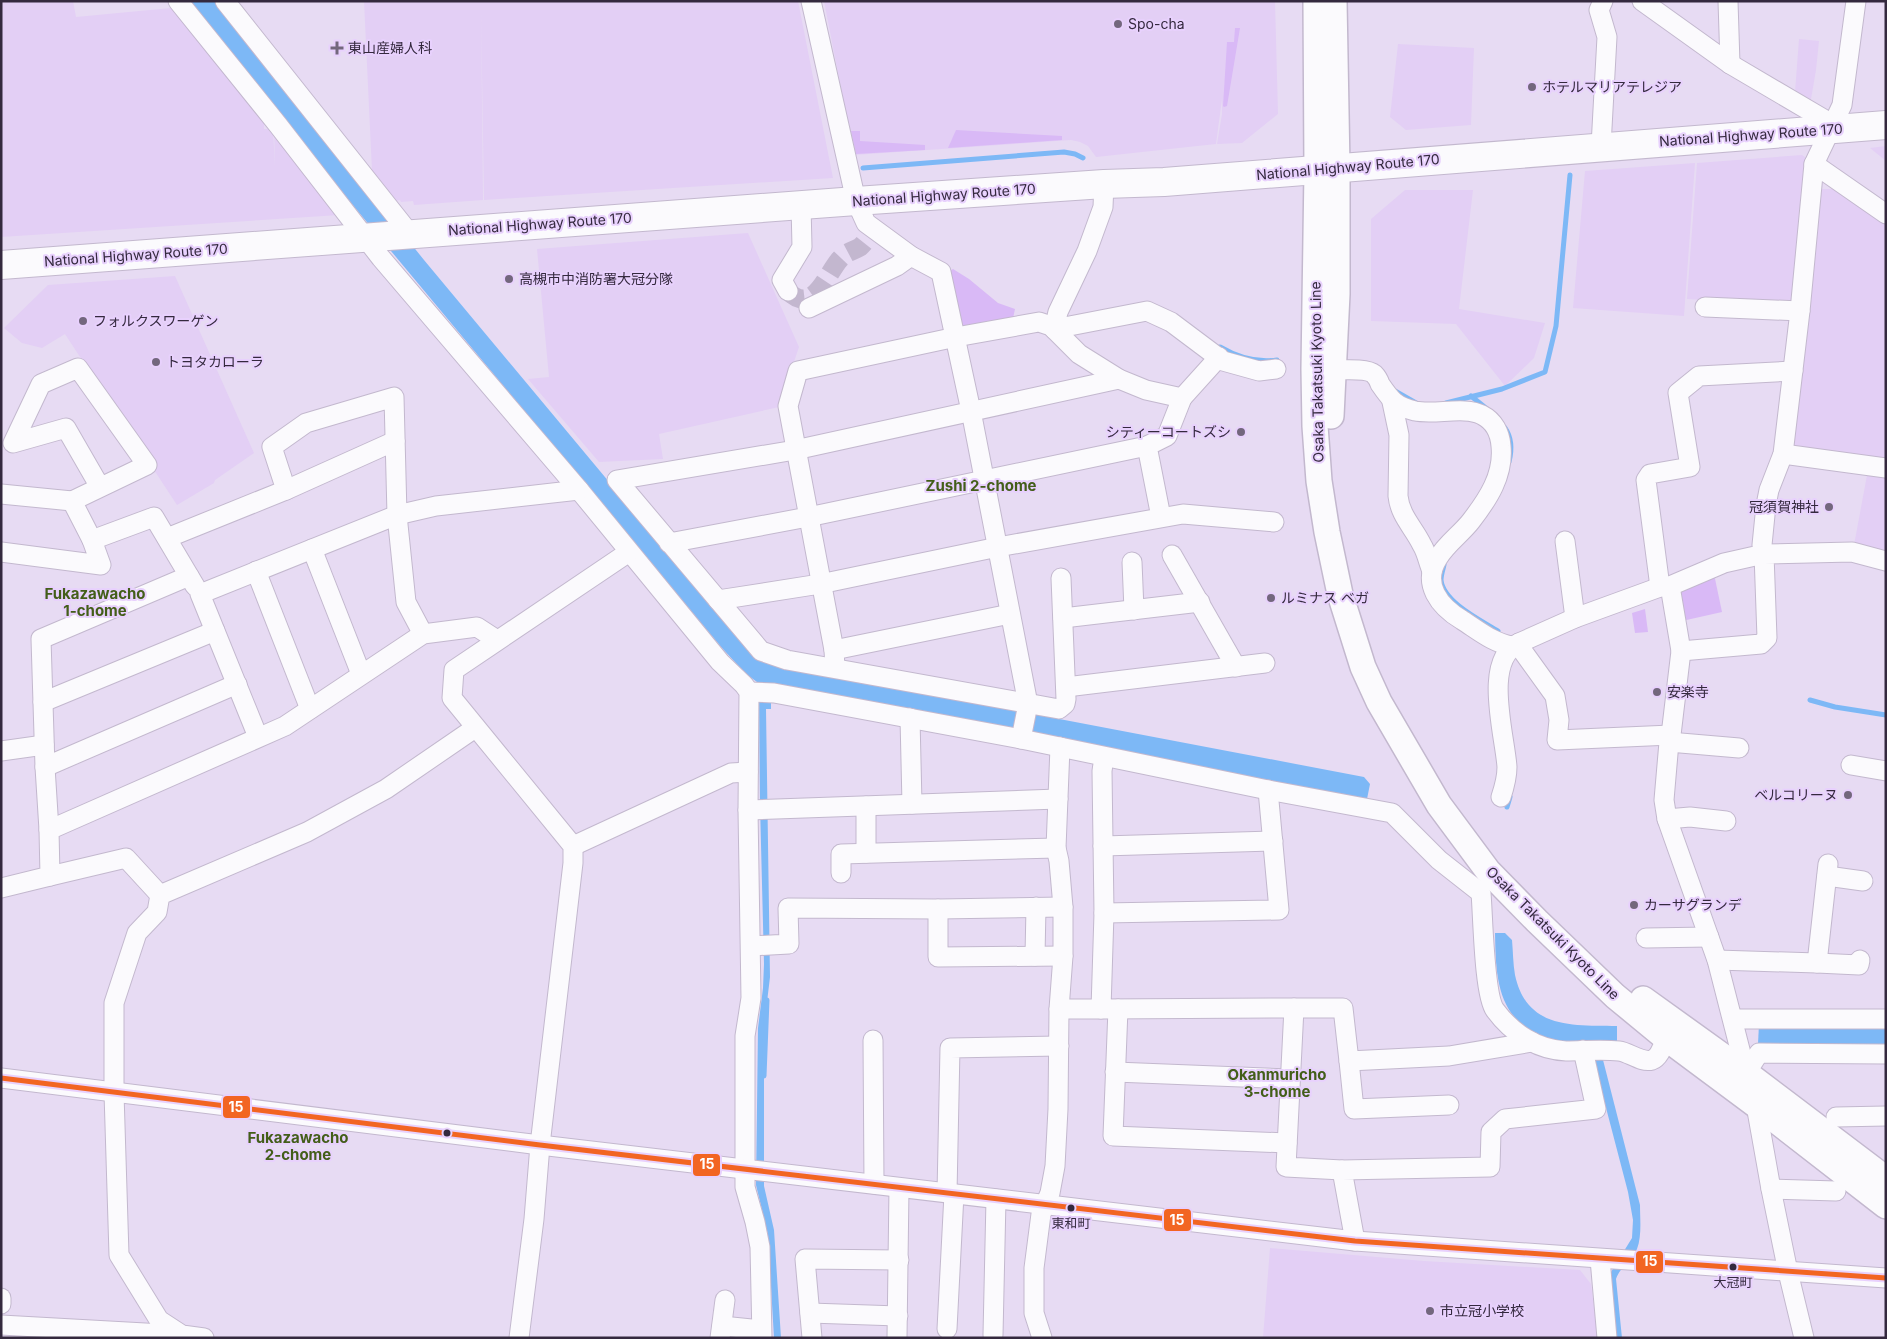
<svg xmlns="http://www.w3.org/2000/svg" width="1887" height="1339" viewBox="0 0 1887 1339" font-family="Inter,'Noto Sans JP',sans-serif">
	<style>
		.built { fill: #e3cff5 }
		.green { fill: #d9b9f6 }
		.water { fill: #7db8f6 }
		.lines { fill: none; stroke-linecap: round; stroke-linejoin: round }
		.stream { stroke: #7db8f6; stroke-width: 5 }
		.minor-tunnel { stroke: #c3b7cf; stroke-width: 19; stroke-dasharray: 19 9; stroke-linecap: butt }
		.minor-casing { stroke: #c3b8ce; stroke-width: 21 }
		.major-casing { stroke: #c3b8ce; stroke-width: 28 }
		.highway-casing { stroke: #c3b8ce; stroke-width: 30 }
		.minor { stroke: #fbfafd; stroke-width: 19 }
		.major { stroke: #fbfafd; stroke-width: 25 }
		.highway { stroke: #fbfafd; stroke-width: 28 }
		.bus-1-casing { stroke: #e8d1fd; stroke-width: 9 }
		.bus-1 { stroke: #f26522; stroke-width: 5 }
		.poi-dot { fill: #73677d; stroke: #e8d1fd; stroke-width: 2 }
		.bus-dot { fill: #34293e; stroke: #e8d1fd; stroke-width: 2 }
		.labels { text-anchor: middle; stroke-width: 4; stroke-linejoin: round; paint-order: stroke }
		.bus-label { font-size: 13px; fill: #34293e; stroke: #e8d1fd }
		.poi-label { font-size: 14px; fill: #34293e; stroke: #e8d1fd; text-anchor: start }
		.street-label { font-size: 14px; fill: #34293e; stroke: #e8d1fd }
		.neighbourhood-label { font-size: 15px; font-weight: bold; fill: #435e19; stroke: #e8d1fd }
		.line-badge { stroke: #e8d1fd; stroke-width: 2 }
		.badge-label { font-size: 14px; text-anchor: middle; font-weight: bold; fill: #fff }
	</style>
	<rect width="100%" height="100%" fill="#e7dbf3"/>
	<!-- built -->
	<g class="built">
		<path d="M2,1H73L76,17L171,8L264,122V129H273L275,167L274,128L339,215L1,237Z"/>
		<path d="M364,1H798L833,178L484,200L481,9L483,200L414,205L413,201L401,202L400,200L391,202L372,171Z"/>
		<path d="M824,1H1275L1278,114L1242,143L1217,144L1222,114V99L1216,144L1096,157L1088,146L1080,142L1071,140L854,155Z"/>
		<path d="M1799,39L1819,41L1816,70L1810,105L1795,92Z"/>
		<path d="M1398,44L1474,48L1471,125L1406,130L1390,117Z"/>
		<path d="M1886,146V161L1870,148Z"/>
		<path d="M1802,155L1805,157L1793,305L1687,299L1697,163Z"/>
		<path d="M1695,163L1684,316L1573,308L1585,171Z"/>
		<path d="M1821,189H1841L1886,220V461L1797,450L1790,443Z"/>
		<path d="M1405,190H1473L1459,309L1545,323L1534,358L1505,386L1456,324L1371,321V219Z"/>
		<path d="M748,233L799,347L779,407L659,434L663,459L599,462L528,379L549,377L537,249Z"/>
		<path d="M175,276L254,453L215,480L214,483L177,505L65,334L42,348L22,343L4,328L48,285Z"/>
		<path d="M1868,470L1886,473V550L1854,545Z"/>
		<path d="M1270,1248L1424,1261L1580,1270L1591,1284L1598,1338H1263Z"/>
	</g>
	<!-- green -->
	<g class="green">
		<path d="M1235,28H1240L1227,106L1224,107L1223,106L1227,42H1234Z"/>
		<path d="M956,130L1062,136V140L948,148Z"/>
		<path d="M851,131H860V141L925,145V150L856,154Z"/>
		<path d="M953,269L969,279L998,303L1015,309L1012,323L963,331L950,271Z"/>
		<path d="M1714,574L1722,612L1682,621L1678,592Z"/>
		<path d="M1645,609L1648,632L1635,633L1632,613Z"/>
	</g>
	<!-- water -->
	<g class="water">
		<path d="M189,1H216L424,260L755,657L768,663L782,666L1364,777L1370,784L1367,799L771,687V709H766L770,977L764,1027V1186L774,1230L781,1338H774L768,1235L756,1185L758,1028L763,988L764,964L760,804L759,700L757,682L745,673L722,648L356,209Z"/>
		<path d="M1495,933H1505L1512,940C1513,951 1513,964 1515,975C1527,1030 1573,1025 1617,1026V1044L1602,1056L1640,1205C1640,1218 1642,1236 1637,1249C1632,1260 1620,1267 1616,1279L1622,1338H1615L1611,1272L1632,1238L1633,1220L1628,1192L1593,1058C1584,1053 1575,1046 1566,1043C1557,1040 1548,1040 1540,1036C1496,1016 1496,974 1495,933Z"/>
		<path d="M1759,1024L1886,1025V1045L1758,1044Z"/>
	</g>
	<g class="lines">
		<!-- stream -->
		<g class="stream">
			<path d="M863,168L1064,152L1075,154L1083,158"/>
			<path d="M1220,347C1237,357 1257,363 1277,360"/>
			<path d="M1395,391L1416,403"/>
			<path d="M1471,396L1487,409"/>
			<path d="M1446,403L1502,389L1545,372L1556,326L1570,175"/>
			<path d="M1505,428C1512,438 1512,450 1509,462"/>
			<path d="M1444,565C1443,569 1441,575 1441,580C1443,602 1482,621 1498,631"/>
			<path d="M1810,700L1835,707L1886,715"/>
			<path d="M1507,807L1510,797"/>
			<path d="M764,1076L767,1000"/>
		</g>
		<!-- minor-tunnel -->
		<path class="minor-tunnel" d="M788,291C813,317 827,273 840,259C846,252 853,251 860,247C865,243 870,234 874,228"/>
		<defs>
			<g id="minor">
				<path d="M178,1L278,125L381,258L579,490L720,662L744,685L749,692L748,810L751,998L745,1036V1187L755,1222L760,1247L762,1338"/>
				<path d="M225,1L410,234"/>
				<path d="M811,1L856,201L866,223L911,256L941,272L971,411L1028,704L1021,739"/>
				<path d="M1642,1L1730,64L1832,124"/>
				<path d="M1728,1L1730,64"/>
				<path d="M1601,146L1607,37L1599,10L1603,1"/>
				<path d="M1814,164L1886,214"/>
				<path d="M1104,184L1103,207L1087,251L1058,312L1054,329L1147,311L1171,322L1223,361L1259,371L1276,369"/>
				<path d="M788,291L782,280L802,247L801,205"/>
				<path d="M1705,307L1800,311"/>
				<path d="M809,308L897,266L911,256"/>
				<path d="M1333,370C1343,370 1367,368 1374,374C1376,376 1379,381 1380,384C1391,400 1395,406 1415,411C1435,415 1465,406 1482,415C1494,421 1500,433 1501,446C1504,475 1488,499 1471,521C1461,534 1446,544 1438,558C1421,584 1440,607 1462,620C1478,630 1493,643 1512,646"/>
				<path d="M1392,402L1399,435L1398,496C1400,516 1414,528 1422,545C1427,553 1428,562 1432,571"/>
				<path d="M1783,454L1886,468"/>
				<path d="M286,490L395,441"/>
				<path d="M1,494L72,501L92,540"/>
				<path d="M72,501L147,465L78,368L41,384L13,443L66,428L100,487"/>
				<path d="M1161,517L1147,446L1167,436L1182,398"/>
				<path d="M167,538L286,490L272,447L306,423L394,397L397,515L406,602L423,634"/>
				<path d="M1565,541L1575,618"/>
				<path d="M669,543L808,517L1147,446"/>
				<path d="M312,549L361,674"/>
				<path d="M1,552L101,565L92,540L154,517L195,586"/>
				<path d="M1172,555L1236,667"/>
				<path d="M1132,562L1134,610"/>
				<path d="M256,571L310,709"/>
				<path d="M1061,578L1066,699L1065,704L1059,709L787,660L761,651L617,480L795,450L1119,379"/>
				<path d="M1670,586L1681,651L1671,735L1669,742L1664,800L1667,819L1717,960L1746,1073"/>
				<path d="M1660,587L1646,480L1650,474L1690,467L1678,393L1699,376L1793,371"/>
				<path d="M718,600L820,584L998,547L1183,514L1274,522"/>
				<path d="M1063,618L1200,602"/>
				<path d="M834,650L1010,614"/>
				<path d="M1681,651L1761,644L1767,638L1764,554L1852,552L1886,561"/>
				<path d="M835,668L834,650L788,406L798,371L956,337L1039,322L1051,326L1079,354L1119,379L1146,390L1182,398L1219,357"/>
				<path d="M1066,687L1265,663"/>
				<path d="M749,692L774,693L1021,739L1268,790L1392,813L1439,860L1481,893C1483,916 1484,995 1495,1010C1512,1033 1537,1050 1566,1051C1583,1051 1601,1049 1619,1051C1629,1052 1641,1063 1652,1060C1660,1057 1663,1045 1666,1038"/>
				<path d="M43,702L215,631"/>
				<path d="M910,718L912,804"/>
				<path d="M1671,735L1557,740L1559,720L1555,696L1524,653L1519,643L1575,618L1660,587L1670,586L1724,563L1764,554L1762,545L1766,505L1769,490L1783,454L1800,311L1814,164L1842,105L1856,1"/>
				<path d="M258,737L200,594L397,515L436,506L579,490"/>
				<path d="M1669,742L1739,748"/>
				<path d="M1,751L44,745"/>
				<path d="M1104,757L1102,771L1104,913L1101,1009L1294,1008"/>
				<path d="M1851,765L1886,771"/>
				<path d="M45,767L237,684"/>
				<path d="M1501,797C1504,788 1507,777 1507,767C1505,735 1482,660 1519,643"/>
				<path d="M748,810L1058,799"/>
				<path d="M1667,819L1690,817L1726,821"/>
				<path d="M49,830L45,767L41,639L189,576"/>
				<path d="M573,846L731,773L748,772"/>
				<path d="M1103,846L1273,841"/>
				<path d="M866,853V806"/>
				<path d="M841,873V854L1056,848"/>
				<path d="M50,876L126,858L160,895"/>
				<path d="M1827,876L1863,881"/>
				<path d="M1,888L50,876L49,830L285,726L423,634L477,627L497,640"/>
				<path d="M938,909V957L1063,956"/>
				<path d="M1104,913L1279,910L1268,790"/>
				<path d="M1646,938L1709,937"/>
				<path d="M751,946L789,944L788,908L938,909L1063,907"/>
				<path d="M1035,956L1036,907"/>
				<path d="M1717,960L1817,963L1828,864"/>
				<path d="M1817,963L1859,965L1860,960"/>
				<path d="M1059,1009H1101"/>
				<path d="M1118,1009L1113,1136L1287,1143"/>
				<path d="M1733,1019H1886"/>
				<path d="M873,1040L874,1184"/>
				<path d="M1349,1061L1354,1109L1449,1105"/>
				<path d="M1115,1072L1290,1079"/>
				<path d="M1,1078L540,1145L1355,1241L1886,1278"/>
				<path d="M1836,1117L1886,1116"/>
				<path d="M1342,1170L1286,1167L1294,1008H1343L1349,1061L1449,1056L1532,1042"/>
				<path d="M1771,1189L1836,1191"/>
				<path d="M947,1193L950,1048L1059,1046"/>
				<path d="M1355,1241L1342,1170L1490,1167L1491,1132L1505,1119L1596,1109L1583,1050"/>
				<path d="M1600,1259L1607,1338"/>
				<path d="M1,1298V1304"/>
				<path d="M810,1313L898,1316"/>
				<path d="M1,1325L181,1335"/>
				<path d="M722,1326L761,1330"/>
				<path d="M947,1329L954,1194"/>
				<path d="M993,1335L996,1199"/>
				<path d="M204,1338L182,1335L159,1320L119,1255L114,1093V1003L137,933L157,912L160,895L307,832L386,789L475,728"/>
				<path d="M519,1338L534,1219L540,1145L573,863V846L452,698L454,670L629,552"/>
				<path d="M720,1338L725,1300"/>
				<path d="M812,1338L805,1259L899,1260"/>
				<path d="M897,1338L899,1188"/>
				<path d="M1042,1338L1034,1313V1268L1041,1214L1050,1193L1055,1166L1058,1109L1059,1009L1063,956V907L1059,861L1056,848L1060,747"/>
				<path d="M1804,1338L1788,1272L1771,1189L1756,1105L1746,1073L1759,1053L1886,1054"/>
			</g>
			<g id="major">
				<path d="M1316,1L1317,170L1314,369L1315,426L1319,481L1327,532L1340,594L1363,667L1379,702L1439,805L1488,871L1537,921L1615,996L1666,1038L1756,1105L1886,1206"/>
				<path d="M1331,416L1337,294V168L1334,1"/>
				<path d="M1643,999L1746,1073L1886,1179"/>
			</g>
			<path id="highway" d="M1,265L856,201L1104,184L1164,182L1886,125"/>
		</defs>
		<!-- minor casing -->
		<use href="#minor" class="minor-casing"/>
		<!-- major casing -->
		<use href="#major" class="major-casing"/>
		<!-- highway casing -->
		<use href="#highway" class="highway-casing"/>
		<!-- minor -->
		<use href="#minor" class="minor"/>
		<!-- major -->
		<use href="#major" class="major"/>
		<!-- highway -->
		<use href="#highway" class="highway"/>
		<defs>
			<path id="bus-1" d="M1,1078L540,1145L1355,1241L1886,1278"/>
		</defs>
		<!-- bus-1 casing -->
		<use href="#bus-1" class="bus-1-casing"/>
		<!-- bus-1 -->
		<use href="#bus-1" class="bus-1"/>
	</g>
	<!-- markers -->
	<g class="poi-dot">
		<circle cx="1118" cy="24" r="5"/>
		<path d="M334.5 40.5h5v5h5v5h-5v5h-5v-5h-5v-5h5z"/>
		<circle cx="1532" cy="87" r="5"/>
		<circle cx="509" cy="279" r="5"/>
		<circle cx="83" cy="321" r="5"/>
		<circle cx="156" cy="362" r="5"/>
		<circle cx="1241" cy="432" r="5"/>
		<circle cx="1829" cy="507" r="5"/>
		<circle cx="1271" cy="598" r="5"/>
		<circle cx="1657" cy="692" r="5"/>
		<circle cx="1848" cy="795" r="5"/>
		<circle cx="1634" cy="905" r="5"/>
		<circle cx="1430" cy="1311" r="5"/>
	</g>
	<g class="bus-dot">
		<circle cx="447" cy="1133" r="4.5"/>
		<circle cx="1071" cy="1208" r="4.5"/>
		<circle cx="1733" cy="1267" r="4.5"/>
	</g>
	<g class="labels">
		<!-- bus labels -->
		<g class="bus-label">
			<text x="1071" y="1228">東和町</text>
			<text x="1733" y="1287">大冠町</text>
		</g>
		<!-- poi labels -->
		<g class="poi-label">
			<text x="1128" y="29">Spo-cha</text>
			<text x="348" y="53">東山産婦人科</text>
			<text x="1542" y="92">ホテルマリアテレジア</text>
			<text x="519" y="284">高槻市中消防署大冠分隊</text>
			<text x="93" y="326">フォルクスワーゲン</text>
			<text x="166" y="367">トヨタカローラ</text>
			<text x="1231" y="437" text-anchor="end">シティーコートズシ</text>
			<text x="1819" y="512" text-anchor="end">冠須賀神社</text>
			<text x="1281" y="603">ルミナス ベガ</text>
			<text x="1667" y="697">安楽寺</text>
			<text x="1838" y="800" text-anchor="end">ベルコリーヌ</text>
			<text x="1644" y="910">カーサグランデ</text>
			<text x="1440" y="1316">市立冠小学校</text>
		</g>
		<!-- street labels -->
		<g class="street-label">
			<text transform="translate(1751 135) rotate(-4)" y="5">National Highway Route 170</text>
			<text transform="translate(1348 167) rotate(-5)" y="5">National Highway Route 170</text>
			<text transform="translate(944 195) rotate(-4)" y="5">National Highway Route 170</text>
			<text transform="translate(540 224) rotate(-4)" y="5">National Highway Route 170</text>
			<text transform="translate(136 255) rotate(-4)" y="5">National Highway Route 170</text>
			<text transform="translate(1317 372) rotate(-91)" y="5">Osaka Takatsuki Kyoto Line</text>
			<text transform="translate(1553 933) rotate(45)" y="5">Osaka Takatsuki Kyoto Line</text>
		</g>
		<!-- neighbourhood labels -->
		<g class="neighbourhood-label">
			<text x="981" y="491">Zushi 2-chome</text>
			<text x="95" y="599">Fukazawacho<tspan x="95" dy="17">1-chome</tspan></text>
			<text x="1277" y="1080">Okanmuricho<tspan x="1277" dy="17">3-chome</tspan></text>
			<text x="298" y="1143">Fukazawacho<tspan x="298" dy="17">2-chome</tspan></text>
		</g>
	</g>
	<g class="line-badge">
		<rect x="222" y="1095" width="29" height="24" rx="5" fill="#f26522"/>
		<rect x="692" y="1153" width="29" height="24" rx="5" fill="#f26522"/>
		<rect x="1163" y="1208" width="29" height="24" rx="5" fill="#f26522"/>
		<rect x="1635" y="1250" width="29" height="24" rx="5" fill="#f26522"/>
	</g>
	<g class="badge-label">
		<text x="236" y="1112">15</text>
		<text x="707" y="1169">15</text>
		<text x="1177" y="1225">15</text>
		<text x="1650" y="1266">15</text>
	</g>
	<!-- border -->
	<rect width="1887" height="1339" fill="none" stroke="#34293e" stroke-width="5"/>
</svg>
